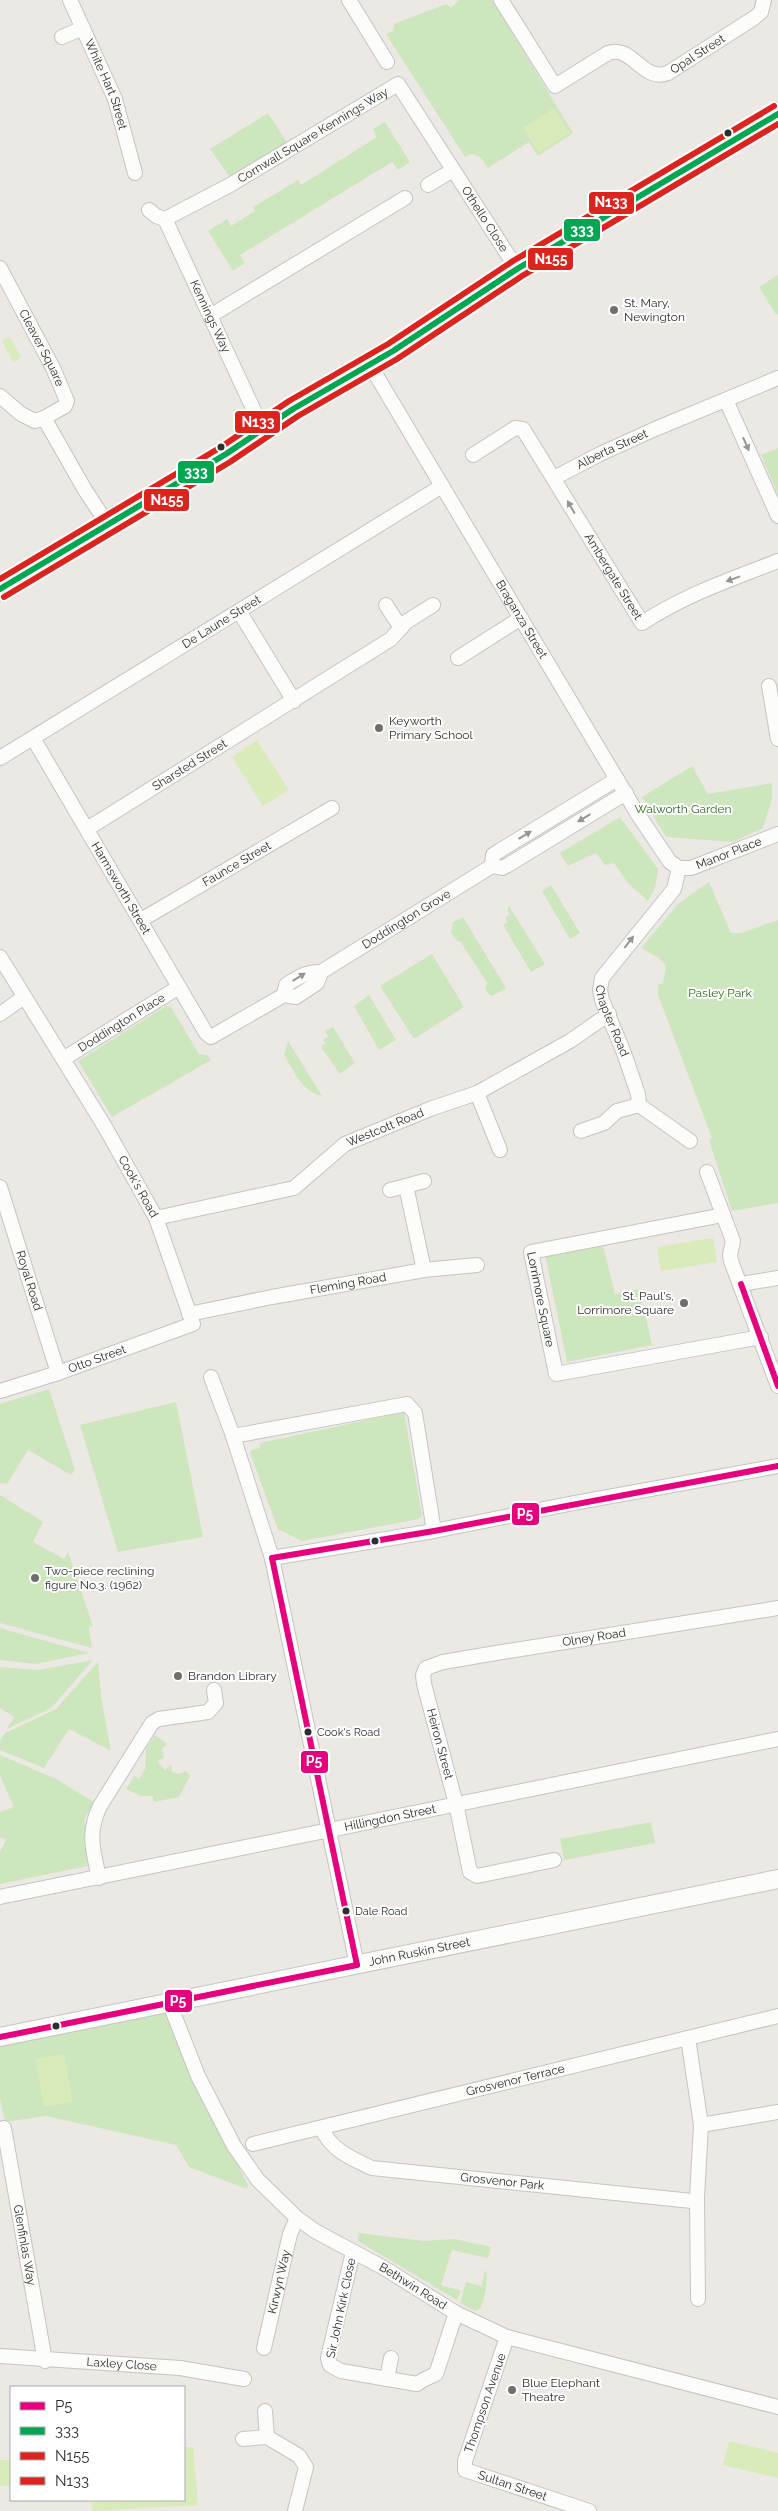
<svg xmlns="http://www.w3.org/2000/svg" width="778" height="2511" viewBox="0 0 778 2511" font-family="Raleway,sans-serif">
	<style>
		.green { fill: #cee6be }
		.pitch { fill: #d9eabb }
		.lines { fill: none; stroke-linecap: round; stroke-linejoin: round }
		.minor-casing { stroke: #c5c4c5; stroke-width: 16 }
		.tertiary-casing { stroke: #c5c4c5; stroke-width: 20 }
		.trunk-casing { stroke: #c6c5c4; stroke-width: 25 }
		.minor { stroke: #fcfcfb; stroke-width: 14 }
		.tertiary { stroke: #fcfcfb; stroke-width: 18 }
		.trunk { stroke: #e9e2d6; stroke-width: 22 }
		.bus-1-casing { stroke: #fff; stroke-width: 10 }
		.bus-2-casing { stroke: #fff; stroke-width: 10 }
		.bus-3-casing { stroke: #fff; stroke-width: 10 }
		.bus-4-casing { stroke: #fff; stroke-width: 10 }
		.bus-1 { stroke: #e5007d; stroke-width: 6 }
		.bus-2 { stroke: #00a651; stroke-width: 6 }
		.bus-3 { stroke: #dc241f; stroke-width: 6 }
		.bus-4 { stroke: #dc241f; stroke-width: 6 }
		.oneway { fill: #959594 }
		.bus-dot { fill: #2e2e2e; stroke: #fff; stroke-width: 2 }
		.poi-dot { fill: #706f6e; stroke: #fff; stroke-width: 2 }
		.labels { text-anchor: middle; stroke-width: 4; stroke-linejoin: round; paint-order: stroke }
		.bus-label { font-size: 11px; fill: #2e2e2e; stroke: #fff; text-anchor: start }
		.street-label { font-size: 12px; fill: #2e2e2e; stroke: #fff }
		.poi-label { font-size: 12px; fill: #2e2e2e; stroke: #fff; text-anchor: start }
		.park-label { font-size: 12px; fill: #2c6e1b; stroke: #fff }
		.line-badge { stroke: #fff; stroke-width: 2 }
		.badge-label { font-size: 14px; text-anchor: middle; font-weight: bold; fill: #fff }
	</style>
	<rect width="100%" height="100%" fill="#ece8e4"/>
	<!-- green -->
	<g class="green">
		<path d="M459,0H492L573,133L538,156L529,142L488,168L480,157L472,154L465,157L386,34L393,31L394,24L446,4L451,8Z"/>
		<path d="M268,113L288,144L232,180L210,149Z"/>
		<path d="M385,122L410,162L398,170L392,162L240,255L245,263L233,271L208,231L227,219L231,226L255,211L253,207L298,180L301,185L377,137L373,129Z"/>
		<path d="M778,275V314L776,315L759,287Z"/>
		<path d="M778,448V494L761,455Z"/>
		<path d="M692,766L708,794L772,783V799L763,828L733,842L666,837L642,797Z"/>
		<path d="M620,817L658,869L655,888L648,901L628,883L614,863L605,865L596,853L568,866L560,853Z"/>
		<path d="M709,882L731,933H741L778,920V1203L732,1211L709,1140L712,1138L658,995V985L663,983L666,966L659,958L641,948L679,903Z"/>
		<path d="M551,885L580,933L570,939L542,891Z"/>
		<path d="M509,906L545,964L531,972L503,925L508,922L505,918L510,914L507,910Z"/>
		<path d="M463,917L506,988L492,996L488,994L485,987L488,984L460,941L458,942L451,933L453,922Z"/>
		<path d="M432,954L464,1007L414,1039L380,986Z"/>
		<path d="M369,995L396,1040L379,1050L354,1006Z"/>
		<path d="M166,1006L171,1007L199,1054L207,1055L211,1060L112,1117L78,1061Z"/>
		<path d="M333,1027L355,1063L340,1074L321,1047L326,1043L323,1040L328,1036L325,1031Z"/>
		<path d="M288,1041L322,1096C302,1092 294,1071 284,1055Z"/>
		<path d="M603,1245L615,1294L639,1289L652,1345L567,1362L545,1254Z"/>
		<path d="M49,1389L75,1470L71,1475L28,1450L7,1484L0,1483V1404Z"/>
		<path d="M176,1402L203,1537L118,1552L80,1425Z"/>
		<path d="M404,1412L422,1515L419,1519L302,1541L278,1529L250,1453L251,1450L260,1448V1443Z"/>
		<path d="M0,1495L43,1522L33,1542L64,1559L68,1552L93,1626L89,1627L92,1648L0,1623Z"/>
		<path d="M0,1628L89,1653L36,1664L0,1660Z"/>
		<path d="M93,1660L51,1708L7,1729L14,1717L0,1708V1667L38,1670Z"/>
		<path d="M98,1662L101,1697L111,1751L69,1729L44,1768L0,1750V1741L5,1733L56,1709Z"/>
		<path d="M155,1735L167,1744L162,1749L164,1758L157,1761L165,1770L171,1765L172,1772L179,1774L186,1771L190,1776L179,1797L154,1802L152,1796H141L126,1789L134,1776L139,1779L145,1769L146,1749Z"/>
		<path d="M0,1755L56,1779L94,1802L84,1820L91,1857V1863L88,1866L0,1884V1852L6,1840L0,1837V1812L14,1807L0,1776Z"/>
		<path d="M651,1822L655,1843L564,1860L560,1839Z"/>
		<path d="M167,2007L217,2125L248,2185L247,2189L189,2167L176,2145L46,2116L5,2122L0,2099V2045Z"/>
		<path d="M359,2233L424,2241L455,2239L491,2247L488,2258L452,2250L441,2285L461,2291L457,2300L358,2241Z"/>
		<path d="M486,2269C488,2283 485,2294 481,2308L475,2311L460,2303L466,2282L481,2286Z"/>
	</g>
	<!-- pitch -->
	<g class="pitch">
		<path d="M554,108L570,133L538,153L523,128Z"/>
		<path d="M10,337L21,358L13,362L2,341Z"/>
		<path d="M257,740L289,790L263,806L232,757Z"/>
		<path d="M713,1238L717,1262L661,1271L657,1247Z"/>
		<path d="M64,2054L73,2102L44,2107L35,2059Z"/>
		<path d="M729,2441L778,2453V2478L723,2465Z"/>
		<path d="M184,2447H193L198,2505L92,2511V2500H184Z"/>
		<rect x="0" y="2460" width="11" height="26"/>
	</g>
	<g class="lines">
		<defs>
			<g id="minor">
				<path id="s1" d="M70,0L115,99L135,173"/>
				<path d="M349,0L387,62"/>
				<path id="s2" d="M501,0L555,86L608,53C632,44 643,83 668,73L754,18L761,12L764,0"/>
				<path d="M62,37L83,28"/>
				<path d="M428,185L453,170"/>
				<path id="s3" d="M149,210L156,216L165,219L263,430"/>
				<path id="s4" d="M165,219L230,185L398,84L517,269"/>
				<path id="s5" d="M0,268L53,368L67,401L65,406L44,418L35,421L21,414L0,396"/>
				<path d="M210,316L405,198"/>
				<path id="s6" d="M370,365L637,813L670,862L679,868H691L778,834"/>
				<path d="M726,400L778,516"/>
				<path d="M44,418L85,490L108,525"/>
				<path id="s7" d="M473,455L515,428L523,429L642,623C687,594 729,580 778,561"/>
				<path id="s8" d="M554,478L600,454L655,429L778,378"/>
				<path d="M386,605L401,628"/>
				<path d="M239,611L294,701"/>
				<path d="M458,658L521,618"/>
				<path d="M769,686L778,739"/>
				<path id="s9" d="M33,738L206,1033L211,1037L284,995L296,997L317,983L321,972L492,866L502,868L508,865L626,793"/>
				<path id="s10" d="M0,758L442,486"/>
				<path id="s11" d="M87,829L391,639L406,622L433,605"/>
				<path d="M492,866L493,855L499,851L617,779"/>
				<path id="s12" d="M679,868L674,889L602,978L600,990L602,1000L624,1053L638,1094L639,1105L690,1141"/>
				<path id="s13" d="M141,920L332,808"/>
				<path id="s14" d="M0,957L105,1127L156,1218L193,1324L58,1373L0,1391"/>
				<path d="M284,995L286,985C299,977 307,971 321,972"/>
				<path d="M0,1014L24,997"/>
				<path id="s15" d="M63,1059L179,987"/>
				<path d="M477,1093L500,1150"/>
				<path d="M581,1131L604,1123L617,1111L639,1105"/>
				<path d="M707,1172L733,1241L730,1255L731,1261L778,1386"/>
				<path id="s16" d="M0,1187L58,1373"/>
				<path d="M390,1190L406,1186"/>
				<path id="s17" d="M723,1215L531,1252L556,1374L761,1337"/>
				<path id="s18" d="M156,1218L294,1188L345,1144L430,1109L477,1093L570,1041L609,1014"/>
				<path d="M424,1270L477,1265"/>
				<path d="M741,1284L778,1278"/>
				<path id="s19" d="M189,1314L272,1297L424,1270L406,1186L424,1181"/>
				<path d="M211,1377L233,1436L272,1558L357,1965"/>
				<path d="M233,1436L407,1404L415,1413L434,1531"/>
				<path d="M272,1558L434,1531L574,1503L778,1466"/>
				<path id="s20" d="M554,1860L477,1876L470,1872L456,1804L424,1684L423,1675L426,1668L443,1662L496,1653L778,1608"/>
				<path d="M99,1878C93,1850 87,1833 100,1806L152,1723L159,1719L208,1712L216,1703L214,1690"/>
				<path id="s21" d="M0,1897L778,1739"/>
				<path id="s22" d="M169,2002L198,2076L234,2146L258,2180L297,2218L315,2231L384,2268L456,2313L507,2337L778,2407"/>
				<path d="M701,2125L778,2112"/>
				<path id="s23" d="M4,2128L45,2361"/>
				<path id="s24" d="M322,2129C332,2151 351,2158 372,2168L692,2201L697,2197L701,2125L688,2038"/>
				<path id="s25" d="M253,2144L778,2016"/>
				<path d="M697,2197L698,2299"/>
				<path d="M353,2252L328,2358L330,2365L341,2371L417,2384L420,2382"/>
				<path id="s26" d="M507,2337L465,2461V2470L589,2511"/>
				<path id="s27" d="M264,2348L290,2234L297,2218"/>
				<path id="s28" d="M0,2356L180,2368L244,2379"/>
				<path d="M387,2379L391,2358"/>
				<path d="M423,2380L436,2374L456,2313"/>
				<path d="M265,2411L267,2437"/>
				<path d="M243,2439L267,2437L299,2456L306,2467L295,2511"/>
			</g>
			<g id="tertiary">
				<path id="s29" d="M0,2037L778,1879"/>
			</g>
			<path id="trunk" d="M0,589L226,454L293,409L393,351L517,269L778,114"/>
		</defs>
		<!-- minor casing -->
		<use href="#minor" class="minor-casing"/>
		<!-- tertiary casing -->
		<use href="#tertiary" class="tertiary-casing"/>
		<!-- trunk casing -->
		<use href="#trunk" class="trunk-casing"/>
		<!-- minor -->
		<use href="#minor" class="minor"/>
		<!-- tertiary -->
		<use href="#tertiary" class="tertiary"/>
		<!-- trunk -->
		<use href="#trunk" class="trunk"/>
		<defs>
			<g id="bus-1">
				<path d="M741,1284L778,1386"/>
				<path d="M272,1558L434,1531L778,1466"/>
				<path d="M272,1558L357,1965"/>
				<path d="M0,2037L357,1965"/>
			</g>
			<path id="bus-2" d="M0,589L226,454L293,409L393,351L517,269L778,114"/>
			<path id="bus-3" d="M4,597L230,462L298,416L397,359L522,276L778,124"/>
			<path id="bus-4" d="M0,579L221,447L289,401L388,344L513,261L774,106"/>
		</defs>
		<!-- bus-1 casing -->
		<use href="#bus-1" class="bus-1-casing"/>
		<!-- bus-2 casing -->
		<use href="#bus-2" class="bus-2-casing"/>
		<!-- bus-3 casing -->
		<use href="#bus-3" class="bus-3-casing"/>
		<!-- bus-4 casing -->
		<use href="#bus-4" class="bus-4-casing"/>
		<!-- bus-1 -->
		<use href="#bus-1" class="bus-1"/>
		<!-- bus-2 -->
		<use href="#bus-2" class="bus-2"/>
		<!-- bus-3 -->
		<use href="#bus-3" class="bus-3"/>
		<!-- bus-4 -->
		<use href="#bus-4" class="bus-4"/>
	</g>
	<!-- one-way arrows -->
	<defs><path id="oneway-solid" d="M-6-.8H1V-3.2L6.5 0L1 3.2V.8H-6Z" transform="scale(1.25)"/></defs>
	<g class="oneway">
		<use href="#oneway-solid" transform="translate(746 444) rotate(66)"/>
		<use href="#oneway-solid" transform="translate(571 507) rotate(-120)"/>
		<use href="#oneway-solid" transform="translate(733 579) rotate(160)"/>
		<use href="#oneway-solid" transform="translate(584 818) rotate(149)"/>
		<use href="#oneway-solid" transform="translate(525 835) rotate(-31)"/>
		<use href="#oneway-solid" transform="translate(629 942) rotate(-52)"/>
		<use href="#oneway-solid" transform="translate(299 977) rotate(-31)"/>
	</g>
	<!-- markers -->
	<g class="bus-dot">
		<circle cx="728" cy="133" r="4.5"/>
		<circle cx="221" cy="447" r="4.5"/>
		<circle cx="375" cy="1541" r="4.5"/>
		<circle cx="308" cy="1732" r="4.5"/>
		<circle cx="346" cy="1911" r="4.5"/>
		<circle cx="56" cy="2026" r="4.5"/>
	</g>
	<g class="poi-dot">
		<circle cx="614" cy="310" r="5"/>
		<circle cx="379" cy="728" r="5"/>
		<circle cx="684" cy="1303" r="5"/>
		<circle cx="35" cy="1578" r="5"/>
		<circle cx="178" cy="1676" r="5"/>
		<circle cx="512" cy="2390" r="5"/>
	</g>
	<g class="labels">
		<!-- bus labels -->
		<g class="bus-label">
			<text x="317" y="1736">Cook's Road</text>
			<text x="355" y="1915">Dale Road</text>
		</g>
		<!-- street labels -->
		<g class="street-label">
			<text dy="4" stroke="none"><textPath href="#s2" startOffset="266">Opal Street</textPath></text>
			<text dy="4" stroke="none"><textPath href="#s1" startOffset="92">White Hart Street</textPath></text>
			<text dy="4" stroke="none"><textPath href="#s4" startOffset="170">Cornwall Square Kennings Way</textPath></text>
			<text dy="4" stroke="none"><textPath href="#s4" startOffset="430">Othello Close</textPath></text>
			<text dy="4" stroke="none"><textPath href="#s3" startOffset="126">Kennings Way</textPath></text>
			<text dy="4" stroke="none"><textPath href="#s5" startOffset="90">Cleaver Square</textPath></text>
			<text dy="4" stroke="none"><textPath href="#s8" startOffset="65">Alberta Street</textPath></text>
			<text dy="4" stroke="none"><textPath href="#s7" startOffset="231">Ambergate Street</textPath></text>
			<text dy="4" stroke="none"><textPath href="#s6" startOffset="296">Braganza Street</textPath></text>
			<text dy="4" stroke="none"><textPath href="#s10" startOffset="260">De Laune Street</textPath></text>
			<text dy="4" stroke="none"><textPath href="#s11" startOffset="121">Sharsted Street</textPath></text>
			<text dy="4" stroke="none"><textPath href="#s6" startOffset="644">Manor Place</textPath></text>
			<text dy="4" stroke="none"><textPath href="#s13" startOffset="111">Faunce Street</textPath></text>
			<text dy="4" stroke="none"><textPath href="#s9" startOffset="174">Harmsworth Street</textPath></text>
			<text dy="4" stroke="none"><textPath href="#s9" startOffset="582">Doddington Grove</textPath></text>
			<text dy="4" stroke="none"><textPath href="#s12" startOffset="181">Chapter Road</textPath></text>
			<text dy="4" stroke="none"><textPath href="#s15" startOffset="69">Doddington Place</textPath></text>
			<text dy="4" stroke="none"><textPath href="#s18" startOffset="252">Westcott Road</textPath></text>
			<text dy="4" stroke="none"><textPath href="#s14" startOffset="268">Cook's Road</textPath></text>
			<text dy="4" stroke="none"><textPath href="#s16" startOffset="98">Royal Road</textPath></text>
			<text dy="4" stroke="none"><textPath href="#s19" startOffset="162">Fleming Road</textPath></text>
			<text dy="4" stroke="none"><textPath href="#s17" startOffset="244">Lorrimore Square</textPath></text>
			<text transform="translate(97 1359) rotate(-20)" y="4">Otto Street</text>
			<text dy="4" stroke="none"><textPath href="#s20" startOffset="468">Olney Road</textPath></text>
			<text transform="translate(440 1744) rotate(75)" y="4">Heiron Street</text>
			<text dy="4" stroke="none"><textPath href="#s21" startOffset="398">Hillingdon Street</textPath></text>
			<text dy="4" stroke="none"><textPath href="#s29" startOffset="428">John Ruskin Street</textPath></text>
			<text dy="4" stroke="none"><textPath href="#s25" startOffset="270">Grosvenor Terrace</textPath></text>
			<text dy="4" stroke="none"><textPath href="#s24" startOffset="196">Grosvenor Park</textPath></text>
			<text dy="4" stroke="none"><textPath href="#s23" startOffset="119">Glenfinlas Way</textPath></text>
			<text dy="4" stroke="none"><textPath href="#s27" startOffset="68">Kirwyn Way</textPath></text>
			<text dy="4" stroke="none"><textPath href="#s22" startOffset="389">Bethwin Road</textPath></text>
			<text transform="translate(341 2308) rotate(-78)" y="4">Sir John Kirk Close</text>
			<text dy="4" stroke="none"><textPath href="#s28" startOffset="122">Laxley Close</textPath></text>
			<text transform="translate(485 2403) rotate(-71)" y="4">Thompson Avenue</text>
			<text dy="4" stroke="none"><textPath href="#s26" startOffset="190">Sultan Street</textPath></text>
		</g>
		<!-- poi labels -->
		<g class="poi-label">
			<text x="624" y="307">St. Mary,<tspan x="624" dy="14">Newington</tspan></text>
			<text x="389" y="725">Keyworth<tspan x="389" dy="14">Primary School</tspan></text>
			<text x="674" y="1300" text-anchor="end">St. Paul's,<tspan x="674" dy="14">Lorrimore Square</tspan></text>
			<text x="45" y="1575">Two-piece reclining<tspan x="45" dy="14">figure No.3. (1962)</tspan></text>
			<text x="188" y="1680">Brandon Library</text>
			<text x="522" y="2387">Blue Elephant<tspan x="522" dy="14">Theatre</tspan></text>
		</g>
		<!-- park labels -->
		<g class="park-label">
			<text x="683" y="813">Walworth Garden</text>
			<text x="720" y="997">Pasley Park</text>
		</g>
	</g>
	<g class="line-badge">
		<rect x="588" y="191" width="47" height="24" rx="5" fill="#dc241f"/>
		<rect x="563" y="218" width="38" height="24" rx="5" fill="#00a651"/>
		<rect x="527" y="247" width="47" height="24" rx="5" fill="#dc241f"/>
		<rect x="234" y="410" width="47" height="24" rx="5" fill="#dc241f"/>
		<rect x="177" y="460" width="38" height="24" rx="5" fill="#00a651"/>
		<rect x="143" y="488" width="47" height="24" rx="5" fill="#dc241f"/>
		<rect x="511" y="1502" width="29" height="24" rx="5" fill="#e5007d"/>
		<rect x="300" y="1750" width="29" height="24" rx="5" fill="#e5007d"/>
		<rect x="164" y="1989" width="29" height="24" rx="5" fill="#e5007d"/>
	</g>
	<g class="badge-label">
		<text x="611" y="207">N133</text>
		<text x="582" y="235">333</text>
		<text x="551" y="264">N155</text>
		<text x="258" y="427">N133</text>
		<text x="196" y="477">333</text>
		<text x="167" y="505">N155</text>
		<text x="525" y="1519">P5</text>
		<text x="314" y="1766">P5</text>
		<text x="178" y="2006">P5</text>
	</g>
	<!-- legend -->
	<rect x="10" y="2386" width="175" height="115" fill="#ffffff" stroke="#ababab"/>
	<rect x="20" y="2402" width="25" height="8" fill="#e5007d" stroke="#ababab"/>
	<text x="55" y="2411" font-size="15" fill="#2e2e2e">P5</text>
	<rect x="20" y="2427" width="25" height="8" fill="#00a651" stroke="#ababab"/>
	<text x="55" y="2436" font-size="15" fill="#2e2e2e">333</text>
	<rect x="20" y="2452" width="25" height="8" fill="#dc241f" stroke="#ababab"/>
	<text x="55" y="2461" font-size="15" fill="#2e2e2e">N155</text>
	<rect x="20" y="2477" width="25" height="8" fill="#dc241f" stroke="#ababab"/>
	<text x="55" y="2486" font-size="15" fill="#2e2e2e">N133</text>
</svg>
